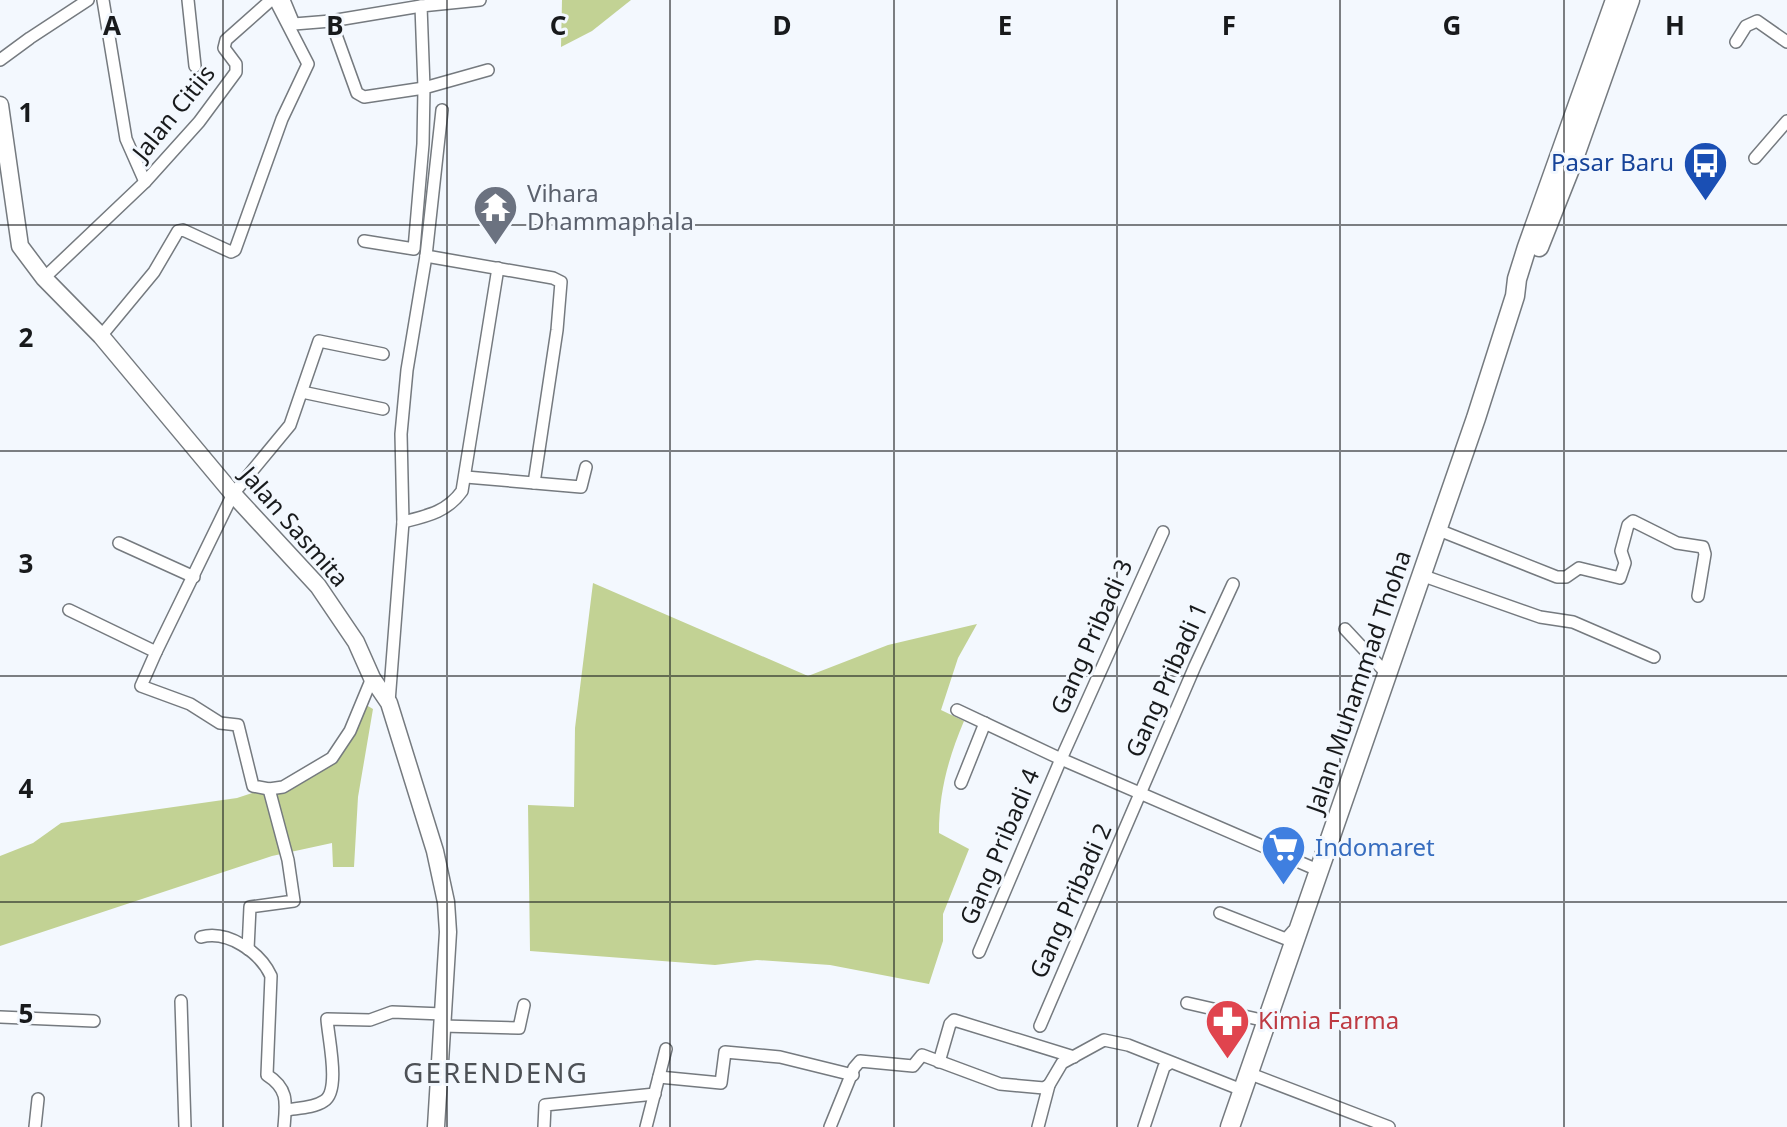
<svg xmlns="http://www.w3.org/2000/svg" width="1787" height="1127" viewBox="0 0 1787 1127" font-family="'Noto Sans',sans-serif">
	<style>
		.green { fill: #c2d294 }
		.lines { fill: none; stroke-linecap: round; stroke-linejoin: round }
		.street-casing { stroke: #757a7f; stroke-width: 14 }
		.secondary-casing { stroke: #757a7f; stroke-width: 19 }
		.primary-casing { stroke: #757a7f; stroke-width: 21 }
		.street { stroke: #fff; stroke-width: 11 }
		.secondary { stroke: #fff; stroke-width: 16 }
		.primary { stroke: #fff; stroke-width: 18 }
		.grid { fill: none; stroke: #181a1c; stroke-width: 2; stroke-opacity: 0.55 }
		.labels { text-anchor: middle; stroke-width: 6; stroke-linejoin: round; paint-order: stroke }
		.street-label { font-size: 24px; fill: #181a1c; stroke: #f3f8fe }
		.transit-label { font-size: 24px; fill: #164399; stroke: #f3f8fe; text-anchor: end }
		.worship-label { font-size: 24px; fill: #5b616d; stroke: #f3f8fe; text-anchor: start }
		.shop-label { font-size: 24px; fill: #366cbe; stroke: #f3f8fe; text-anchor: start }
		.health-label { font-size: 24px; fill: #be3a42; stroke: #f3f8fe; text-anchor: start }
		.quarter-label { font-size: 28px; letter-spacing: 2px; fill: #4d5156; stroke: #f3f8fe }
		.grid-label { font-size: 26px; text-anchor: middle; font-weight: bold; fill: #181a1c; stroke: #f3f8fe; stroke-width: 6; stroke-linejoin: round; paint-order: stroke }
	</style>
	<rect width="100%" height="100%" fill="#f3f8fe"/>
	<!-- green -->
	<g class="green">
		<path d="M562,0H631L592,31L561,47Z"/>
		<path d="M593,583L808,676L888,645L977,624L958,658L941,710L964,721C948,759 939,792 939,833L969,849L943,914V941L929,984L830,965L757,960L715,965L530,951L528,805L574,807L575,728Z"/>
		<path d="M361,702L373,709L358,797L354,867H333L332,843L272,856L0,946V856L33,843L61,823L237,798L292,780L328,757Z"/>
	</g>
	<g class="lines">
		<defs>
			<g id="street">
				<path d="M103,0L126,139L145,182"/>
				<path d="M188,0L195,66"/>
				<path d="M284,0L294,24L331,21L421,6"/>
				<path d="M331,21L357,93L364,97L424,88L421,6L480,0"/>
				<path d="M1736,42L1746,26L1757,21L1787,42"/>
				<path d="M0,60L30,38L88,0"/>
				<path d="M1755,158L1787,121"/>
				<path d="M364,241L414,249L423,144L424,88L488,70"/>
				<path d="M426,256L553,278L561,282L557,330L534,483"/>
				<path d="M44,278L145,182L199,122L236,72V64L224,48L226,40L271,0"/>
				<path d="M101,336L154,272L178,231L183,230L231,252L235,250L282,119L308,64L275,0"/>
				<path d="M302,392L383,409"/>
				<path d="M466,477L581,487L586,467"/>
				<path d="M403,522C427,516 447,512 462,491L498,268"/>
				<path d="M1436,529L1557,577H1566L1579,568L1620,578L1625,563L1621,551L1628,525L1633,521L1677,543L1703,547L1705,554L1698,596"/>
				<path d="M119,543L194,577"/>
				<path d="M1421,575L1540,617L1573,622L1654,657"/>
				<path d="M69,610L156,652L233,494L290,425L319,341L383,354"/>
				<path d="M1345,629L1387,674"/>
				<path d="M156,652L141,686L190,704L220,723L238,725L253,786L269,789L283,787L332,758L350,731L372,678"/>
				<path d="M389,702L403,522L401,434L407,370L426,256L442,110"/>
				<path d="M957,710L1061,759L1320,871"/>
				<path d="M961,783L985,723"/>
				<path d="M1220,913L1286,939L1293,931"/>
				<path d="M201,937C228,930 260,952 271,976L267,1075C289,1089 286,1103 284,1127"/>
				<path d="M248,949L250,907L294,901L288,860L269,789"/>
				<path d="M979,952L1061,759L1163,532"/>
				<path d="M181,1001L185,1127"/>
				<path d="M1187,1003L1266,1021"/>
				<path d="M0,1017L94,1021"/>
				<path d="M442,1026L519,1028L524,1005"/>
				<path d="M1040,1026L1195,666L1233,584"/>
				<path d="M939,1062L950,1024L954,1020L1074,1057"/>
				<path d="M1248,1073L1389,1127"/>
				<path d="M659,1077L721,1083L725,1052L780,1057L853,1075"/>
				<path d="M286,1110C297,1108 314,1108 324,1101C341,1091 328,1037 327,1019L370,1020L392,1012L443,1014"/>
				<path d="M35,1127L38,1099"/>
				<path d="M544,1127L545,1105L655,1094"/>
				<path d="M646,1127L666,1049"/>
				<path d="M830,1127L854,1068L860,1061L913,1066L922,1055L1000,1084L1044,1088L1049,1085"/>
				<path d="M1038,1127L1049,1085L1062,1063L1104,1040L1128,1045L1242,1090"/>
				<path d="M1144,1127L1164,1067L1170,1063"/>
			</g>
			<path id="secondary" d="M0,105L20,246L44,278L101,336L233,494L318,586L356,642L372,678L389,703L435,851L446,902L448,932L436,1127"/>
			<g id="primary">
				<path d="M1539,247L1572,164L1630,0"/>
				<path d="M1230,1127L1476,418L1515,296L1517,279L1527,247L1615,0"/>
			</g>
		</defs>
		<!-- street casing -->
		<use href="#street" class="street-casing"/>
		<!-- secondary casing -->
		<use href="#secondary" class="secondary-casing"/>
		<!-- primary casing -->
		<use href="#primary" class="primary-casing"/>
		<!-- street -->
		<use href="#street" class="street"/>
		<!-- secondary -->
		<use href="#secondary" class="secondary"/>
		<!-- primary -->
		<use href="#primary" class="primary"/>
	</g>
	<!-- grid -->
	<path class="grid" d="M223,0V1127M447,0V1127M670,0V1127M894,0V1127M1117,0V1127M1340,0V1127M1564,0V1127M0,225H1787M0,451H1787M0,676H1787M0,902H1787"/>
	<!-- icons -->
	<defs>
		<symbol id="bus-pin" viewBox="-11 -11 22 30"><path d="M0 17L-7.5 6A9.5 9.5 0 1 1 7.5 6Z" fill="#1a4fb4" stroke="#f3f8fe"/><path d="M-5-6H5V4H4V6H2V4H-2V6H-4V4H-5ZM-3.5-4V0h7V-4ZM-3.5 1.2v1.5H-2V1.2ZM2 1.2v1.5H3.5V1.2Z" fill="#fff"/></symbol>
		<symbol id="temple-pin" viewBox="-11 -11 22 30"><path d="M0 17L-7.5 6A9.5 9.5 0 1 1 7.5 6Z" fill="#6b7280" stroke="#f3f8fe"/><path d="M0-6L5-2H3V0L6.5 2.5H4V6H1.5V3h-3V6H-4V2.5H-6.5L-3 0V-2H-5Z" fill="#fff"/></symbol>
		<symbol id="supermarket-pin" viewBox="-11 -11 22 30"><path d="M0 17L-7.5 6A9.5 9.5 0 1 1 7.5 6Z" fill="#3f7fe0" stroke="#f3f8fe"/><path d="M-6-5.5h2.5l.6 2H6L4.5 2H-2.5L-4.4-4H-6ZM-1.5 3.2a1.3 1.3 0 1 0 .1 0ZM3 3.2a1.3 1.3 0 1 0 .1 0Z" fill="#fff"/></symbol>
		<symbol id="pharmacy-pin" viewBox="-11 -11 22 30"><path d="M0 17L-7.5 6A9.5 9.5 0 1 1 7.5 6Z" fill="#e0444e" stroke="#f3f8fe"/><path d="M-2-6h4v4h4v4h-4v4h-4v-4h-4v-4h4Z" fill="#fff"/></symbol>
	</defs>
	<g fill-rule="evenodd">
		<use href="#bus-pin" x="1680" y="138" width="51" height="69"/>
		<use href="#temple-pin" x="470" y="182" width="51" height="69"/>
		<use href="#supermarket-pin" x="1258" y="822" width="51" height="69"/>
		<use href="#pharmacy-pin" x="1202" y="996" width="51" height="69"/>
	</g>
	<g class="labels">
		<!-- street labels -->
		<g class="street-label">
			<text transform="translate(174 113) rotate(-51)" y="8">Jalan Citiis</text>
			<text transform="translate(294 527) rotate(49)" y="8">Jalan Sasmita</text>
			<text transform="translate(1092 637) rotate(-66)" y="8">Gang Pribadi 3</text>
			<text transform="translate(1167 680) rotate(-66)" y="8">Gang Pribadi 1</text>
			<text transform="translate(1359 682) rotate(-71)" y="8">Jalan Muhammad Thoha</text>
			<text transform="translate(1000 847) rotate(-67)" y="8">Gang Pribadi 4</text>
			<text transform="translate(1071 901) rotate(-66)" y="8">Gang Pribadi 2</text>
		</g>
		<!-- transit labels -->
		<g class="transit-label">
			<text x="1674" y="171">Pasar Baru</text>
		</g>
		<!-- worship labels -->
		<g class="worship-label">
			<text x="527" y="202">Vihara<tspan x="527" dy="28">Dhammaphala</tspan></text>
		</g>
		<!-- shop labels -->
		<g class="shop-label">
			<text x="1315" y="856">Indomaret</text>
		</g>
		<!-- health labels -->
		<g class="health-label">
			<text x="1258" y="1029">Kimia Farma</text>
		</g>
		<!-- quarter labels -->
		<g class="quarter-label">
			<text x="496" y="1083">GERENDENG</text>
		</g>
	</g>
	<g class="grid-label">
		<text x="112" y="35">A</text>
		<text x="335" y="35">B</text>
		<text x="558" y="35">C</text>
		<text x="782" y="35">D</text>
		<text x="1005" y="35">E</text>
		<text x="1229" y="35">F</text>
		<text x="1452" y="35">G</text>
		<text x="1675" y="35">H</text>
		<text x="26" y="122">1</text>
		<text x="26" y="347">2</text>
		<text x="26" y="573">3</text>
		<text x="26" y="798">4</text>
		<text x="26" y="1023">5</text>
	</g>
</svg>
